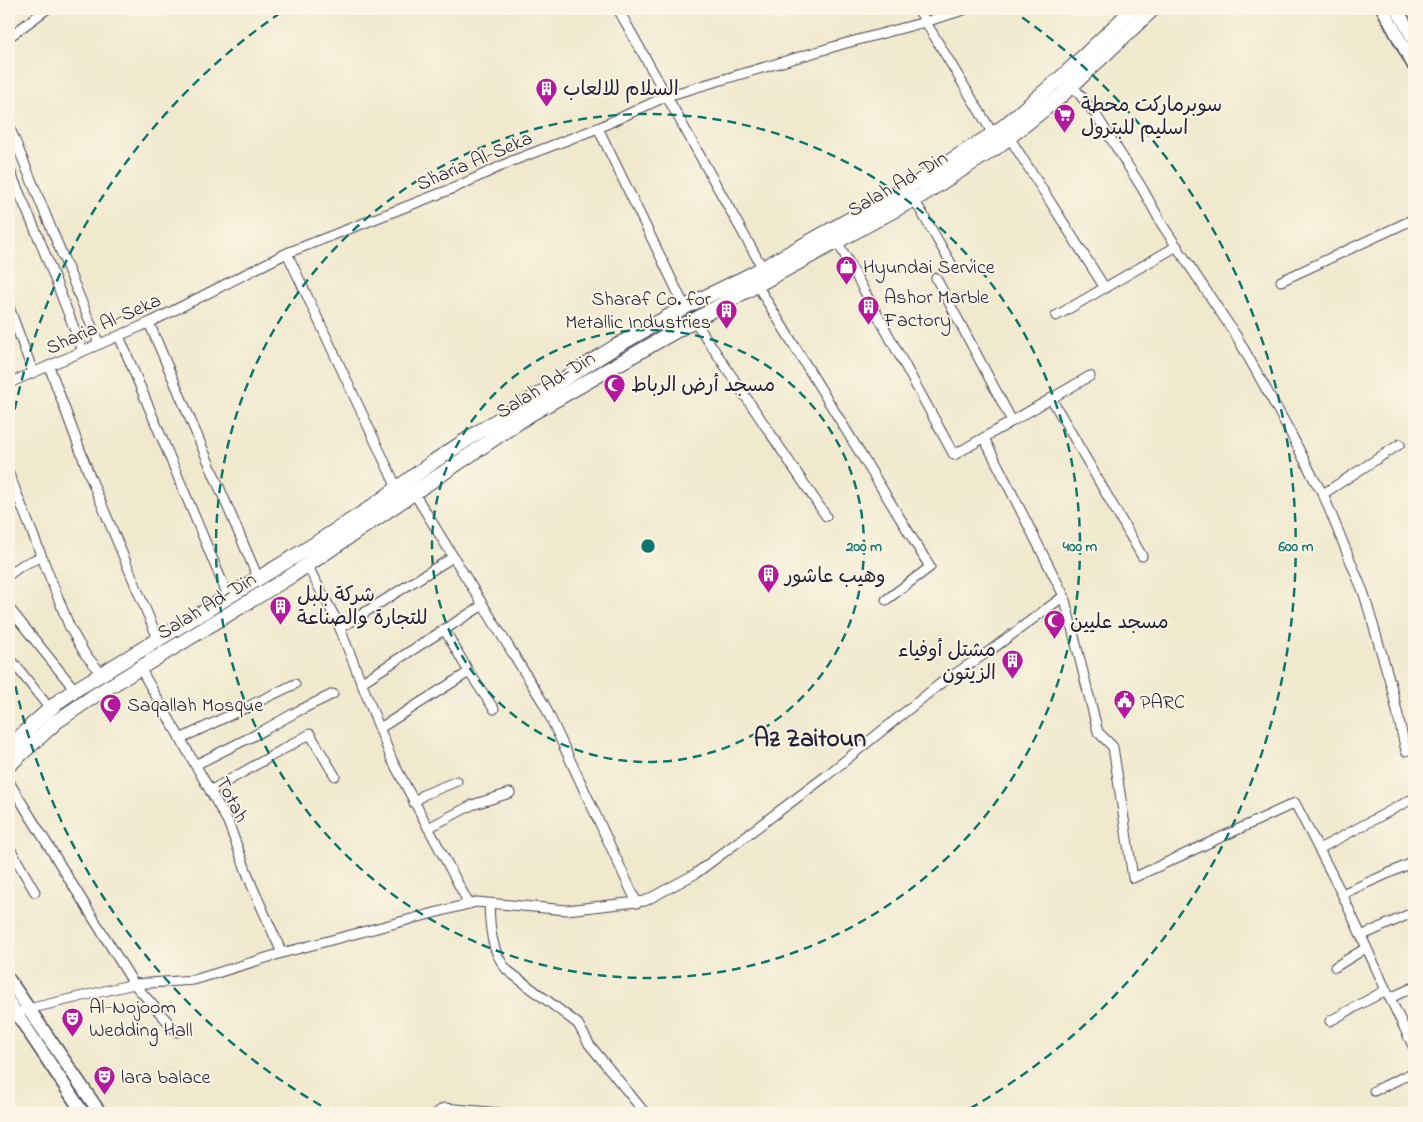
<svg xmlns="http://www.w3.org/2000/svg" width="1423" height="1122" viewBox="0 0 1423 1122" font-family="'Indie Flower','Playpen Sans Arabic',sans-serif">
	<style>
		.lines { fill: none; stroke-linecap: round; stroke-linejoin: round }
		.minor-casing { stroke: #414051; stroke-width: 11 }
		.secondary-casing { stroke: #414051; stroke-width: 15 }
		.trunk-casing { stroke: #414051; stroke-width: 16 }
		.minor { stroke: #fff; stroke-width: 9 }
		.secondary { stroke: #fff; stroke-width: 12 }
		.trunk { stroke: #fff; stroke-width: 14 }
		.ring { fill: none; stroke: #0f766e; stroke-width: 2.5; stroke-dasharray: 9 6 }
		.labels { text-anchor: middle; stroke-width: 4; stroke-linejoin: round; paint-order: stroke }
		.poi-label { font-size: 20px; fill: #22223b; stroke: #fcf5e5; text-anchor: start }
		.street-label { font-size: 20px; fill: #22223b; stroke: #fcf5e5 }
		.district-label { font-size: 25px; font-weight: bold; fill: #22223b; stroke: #fcf5e5 }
		.centre { fill: #0f766e; stroke: #fcf5e5; stroke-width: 2.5 }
		.ring-label { font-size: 15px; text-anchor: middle; font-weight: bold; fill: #0f766e; stroke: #fcf5e5; stroke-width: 4; stroke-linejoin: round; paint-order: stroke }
	</style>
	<rect width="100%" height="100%" fill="#fcf5e5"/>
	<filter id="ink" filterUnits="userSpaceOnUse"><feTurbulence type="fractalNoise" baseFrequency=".02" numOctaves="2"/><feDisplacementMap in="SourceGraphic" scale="10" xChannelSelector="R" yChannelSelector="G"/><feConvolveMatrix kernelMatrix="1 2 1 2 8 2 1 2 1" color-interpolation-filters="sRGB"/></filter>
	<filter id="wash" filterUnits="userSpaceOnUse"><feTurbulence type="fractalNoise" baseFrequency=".0096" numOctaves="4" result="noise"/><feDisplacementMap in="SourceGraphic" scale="20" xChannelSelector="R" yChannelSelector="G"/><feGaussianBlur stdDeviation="1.12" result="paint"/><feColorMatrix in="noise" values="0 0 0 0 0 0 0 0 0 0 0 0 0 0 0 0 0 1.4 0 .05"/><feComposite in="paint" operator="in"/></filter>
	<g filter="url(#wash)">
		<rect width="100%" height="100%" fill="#f0e9ce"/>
	</g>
	<g filter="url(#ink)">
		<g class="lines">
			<defs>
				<g id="minor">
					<path d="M618,9L762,267"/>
					<path d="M918,9L993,134"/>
					<path d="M9,37L47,9"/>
					<path d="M1072,85L1096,115L1142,188L1163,226L1237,337L1289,430L1314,479L1323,494L1400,444"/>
					<path d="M9,126L99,344"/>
					<path d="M598,128L685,307"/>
					<path d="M1009,137L1105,288"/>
					<path d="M9,169L40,241L83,351"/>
					<path d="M914,199L952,265"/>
					<path d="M837,241L954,455L1090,376"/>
					<path d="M287,253L397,488"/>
					<path d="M936,278L1012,421"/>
					<path d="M1281,281L1414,219"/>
					<path d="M757,285L930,567L886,600"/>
					<path d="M9,307L33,372"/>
					<path d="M1056,316L1177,246"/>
					<path d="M694,320L826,516"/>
					<path d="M151,322L150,325L258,578"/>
					<path d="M119,336L228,596"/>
					<path d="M49,366L89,474L158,639"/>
					<path d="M9,383L151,322L287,253L454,188L512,161L598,128L667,96L843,44L925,22L967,9"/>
					<path d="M1051,398L1142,556"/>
					<path d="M984,438L1064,596L1098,732L1113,747L1133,878L1295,803L1342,894L1386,990L1414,1048"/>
					<path d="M9,474L70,628L85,654L101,673"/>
					<path d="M414,493L544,704L637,903"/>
					<path d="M1323,494L1364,594L1391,685L1406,751"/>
					<path d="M307,565L337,621L392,760L469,904"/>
					<path d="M9,575L22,565L41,557"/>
					<path d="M9,608L75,690"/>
					<path d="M340,628L453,557"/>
					<path d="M444,629L469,672L494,709"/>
					<path d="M9,657L50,709"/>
					<path d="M140,668L228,822L252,886L282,953"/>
					<path d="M362,682L483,605"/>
					<path d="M380,728L469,672"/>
					<path d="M180,739L295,684"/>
					<path d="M195,765L257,734L298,711L333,694"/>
					<path d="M9,782L134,984L177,1032"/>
					<path d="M210,791L310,734L335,776"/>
					<path d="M414,803L423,795L457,781"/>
					<path d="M428,828L472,805L510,793"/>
					<path d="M9,847L35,892"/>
					<path d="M1319,849L1414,798"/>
					<path d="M1342,894L1414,862"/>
					<path d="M489,904C490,928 491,951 507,970L578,1024L589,1044L645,1113"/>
					<path d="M1361,936L1414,912"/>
					<path d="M1335,967L1366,948"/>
					<path d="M1390,998L1414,987"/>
					<path d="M24,1010L134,984L194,980L282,953L476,902L567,910L645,901L695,874L826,776L941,683L991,650L1064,596"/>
					<path d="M1330,1021L1386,990"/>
					<path d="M1374,1091L1414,1072"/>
					<path d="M437,1113L444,1108L500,1113"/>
				</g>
				<g id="secondary">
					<path d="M1383,9L1414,66"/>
					<path d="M1397,9L1414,40"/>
					<path d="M9,980L100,1113"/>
					<path d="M9,1002L83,1113"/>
				</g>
				<g id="trunk">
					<path d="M9,748L32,725L59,701L75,690L310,547L369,509L433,462L477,433L615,347L685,307L750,275L922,179L993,134L1003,127L1064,75L1133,9"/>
					<path d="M9,765L56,722L94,696L291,576L529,415L735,297L922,195L997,147L1061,96L1153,9"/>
				</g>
			</defs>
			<!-- minor casing -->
			<use href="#minor" class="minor-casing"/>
			<!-- secondary casing -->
			<use href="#secondary" class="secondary-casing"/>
			<!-- trunk casing -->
			<use href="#trunk" class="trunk-casing"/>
			<!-- minor -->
			<use href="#minor" class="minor"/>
			<!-- secondary -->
			<use href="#secondary" class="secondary"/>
			<!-- trunk -->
			<use href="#trunk" class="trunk"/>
		</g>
	</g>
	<!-- distance rings -->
	<g class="ring">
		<circle cx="648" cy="546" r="216"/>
		<circle cx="648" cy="546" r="432"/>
		<path d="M334 1113A648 648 0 0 1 9 653M9 439A648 648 0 0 1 286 9M1010 9A648 648 0 0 1 962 1113"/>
	</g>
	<!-- icons -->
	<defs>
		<symbol id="building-pin" viewBox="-11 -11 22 30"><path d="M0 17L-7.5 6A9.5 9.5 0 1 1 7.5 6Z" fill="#b5179e" stroke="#fcf5e5"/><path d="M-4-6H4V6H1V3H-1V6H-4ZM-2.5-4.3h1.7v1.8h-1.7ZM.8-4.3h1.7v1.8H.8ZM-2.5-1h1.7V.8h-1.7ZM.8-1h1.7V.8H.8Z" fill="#fff"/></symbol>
		<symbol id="supermarket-pin" viewBox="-11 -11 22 30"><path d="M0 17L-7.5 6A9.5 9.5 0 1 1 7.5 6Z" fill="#b5179e" stroke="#fcf5e5"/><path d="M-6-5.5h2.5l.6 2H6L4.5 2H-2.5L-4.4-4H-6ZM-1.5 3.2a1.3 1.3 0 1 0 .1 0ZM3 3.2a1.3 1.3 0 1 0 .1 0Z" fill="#fff"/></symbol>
		<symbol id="shop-pin" viewBox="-11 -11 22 30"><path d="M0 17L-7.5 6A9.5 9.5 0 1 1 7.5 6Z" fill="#b5179e" stroke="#fcf5e5"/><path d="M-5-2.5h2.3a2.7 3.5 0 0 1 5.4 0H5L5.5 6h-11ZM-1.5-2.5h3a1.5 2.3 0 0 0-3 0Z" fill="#fff"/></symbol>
		<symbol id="mosque-pin" viewBox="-11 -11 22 30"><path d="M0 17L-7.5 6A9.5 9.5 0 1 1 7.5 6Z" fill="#b5179e" stroke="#fcf5e5"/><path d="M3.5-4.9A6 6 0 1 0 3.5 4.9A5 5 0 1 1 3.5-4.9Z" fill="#fff"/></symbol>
		<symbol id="civic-pin" viewBox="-11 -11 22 30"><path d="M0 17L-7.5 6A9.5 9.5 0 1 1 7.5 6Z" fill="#b5179e" stroke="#fcf5e5"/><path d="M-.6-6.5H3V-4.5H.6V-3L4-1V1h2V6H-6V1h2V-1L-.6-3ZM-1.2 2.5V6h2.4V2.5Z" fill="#fff"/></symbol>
		<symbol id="theatre-pin" viewBox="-11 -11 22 30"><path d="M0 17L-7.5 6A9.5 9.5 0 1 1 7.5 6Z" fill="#b5179e" stroke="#fcf5e5"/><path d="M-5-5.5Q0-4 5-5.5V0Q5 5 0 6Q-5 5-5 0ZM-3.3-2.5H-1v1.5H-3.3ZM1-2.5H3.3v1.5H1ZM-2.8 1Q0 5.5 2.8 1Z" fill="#fff"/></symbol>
	</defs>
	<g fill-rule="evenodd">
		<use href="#building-pin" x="534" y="76" width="25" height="34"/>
		<use href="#supermarket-pin" x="1052" y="102" width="25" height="34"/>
		<use href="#shop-pin" x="834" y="254" width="25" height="34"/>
		<use href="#building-pin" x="856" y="294" width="25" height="34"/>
		<use href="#building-pin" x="714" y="298" width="25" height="34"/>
		<use href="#mosque-pin" x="602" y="372" width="25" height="34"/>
		<use href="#building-pin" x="756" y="562" width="25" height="34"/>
		<use href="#building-pin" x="268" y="594" width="25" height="34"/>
		<use href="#mosque-pin" x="1042" y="608" width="25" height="34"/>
		<use href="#building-pin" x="1000" y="648" width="25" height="34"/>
		<use href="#civic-pin" x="1112" y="688" width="25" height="34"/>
		<use href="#mosque-pin" x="98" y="692" width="25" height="34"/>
		<use href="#theatre-pin" x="60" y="1006" width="25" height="34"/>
		<use href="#theatre-pin" x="92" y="1064" width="25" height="34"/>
	</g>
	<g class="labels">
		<!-- poi labels -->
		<g class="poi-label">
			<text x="563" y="95">السلام للالعاب</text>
			<text x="1081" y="111">سوبرماركت محطة<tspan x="1081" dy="23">اسليم للبترول</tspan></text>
			<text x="863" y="273">Hyundai Service</text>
			<text x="884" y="303">Ashor Marble<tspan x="884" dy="23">Factory</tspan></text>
			<text x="711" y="305" text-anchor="end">Sharaf Co. for<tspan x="711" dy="23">Metallic Industries</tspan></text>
			<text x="631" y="391">مسجد أرض الرباط</text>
			<text x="785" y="582">وهيب عاشور</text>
			<text x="297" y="601">شركة بلبل<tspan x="297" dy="23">للتجارة والصناعة</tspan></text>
			<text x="1070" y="628">مسجد عليين</text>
			<text x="996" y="656" text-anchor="end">مشتل أوفياء<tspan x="996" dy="23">الزيتون</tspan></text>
			<text x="1140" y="708">PARC</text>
			<text x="127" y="711">Saqallah Mosque</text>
			<text x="89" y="1013">Al-Nojoom<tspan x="89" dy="23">Wedding Hall</tspan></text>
			<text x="121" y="1083">lara balace</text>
		</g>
		<!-- street labels -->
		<g class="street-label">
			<text transform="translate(474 160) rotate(-23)" y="7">Sharia Al-Seka</text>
			<text transform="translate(897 183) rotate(-30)" y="7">Salah Ad-Din</text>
			<text transform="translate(103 323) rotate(-24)" y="7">Sharia Al-Seka</text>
			<text transform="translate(545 384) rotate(-31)" y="7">Salah Ad-Din</text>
			<text transform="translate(206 605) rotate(-31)" y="7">Salah Ad-Din</text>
			<text transform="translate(233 799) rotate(63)" y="7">Totah</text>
		</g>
		<!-- district labels -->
		<g class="district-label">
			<text x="810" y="746">Az Zaitoun</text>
		</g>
	</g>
	<circle cx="648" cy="546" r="8" class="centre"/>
	<g class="ring-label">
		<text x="864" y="551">200 m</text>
		<text x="1080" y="551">400 m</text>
		<text x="1296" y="551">600 m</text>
	</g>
	<!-- margin -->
	<rect width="1423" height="1122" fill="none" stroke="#fcf5e5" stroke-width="30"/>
</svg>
